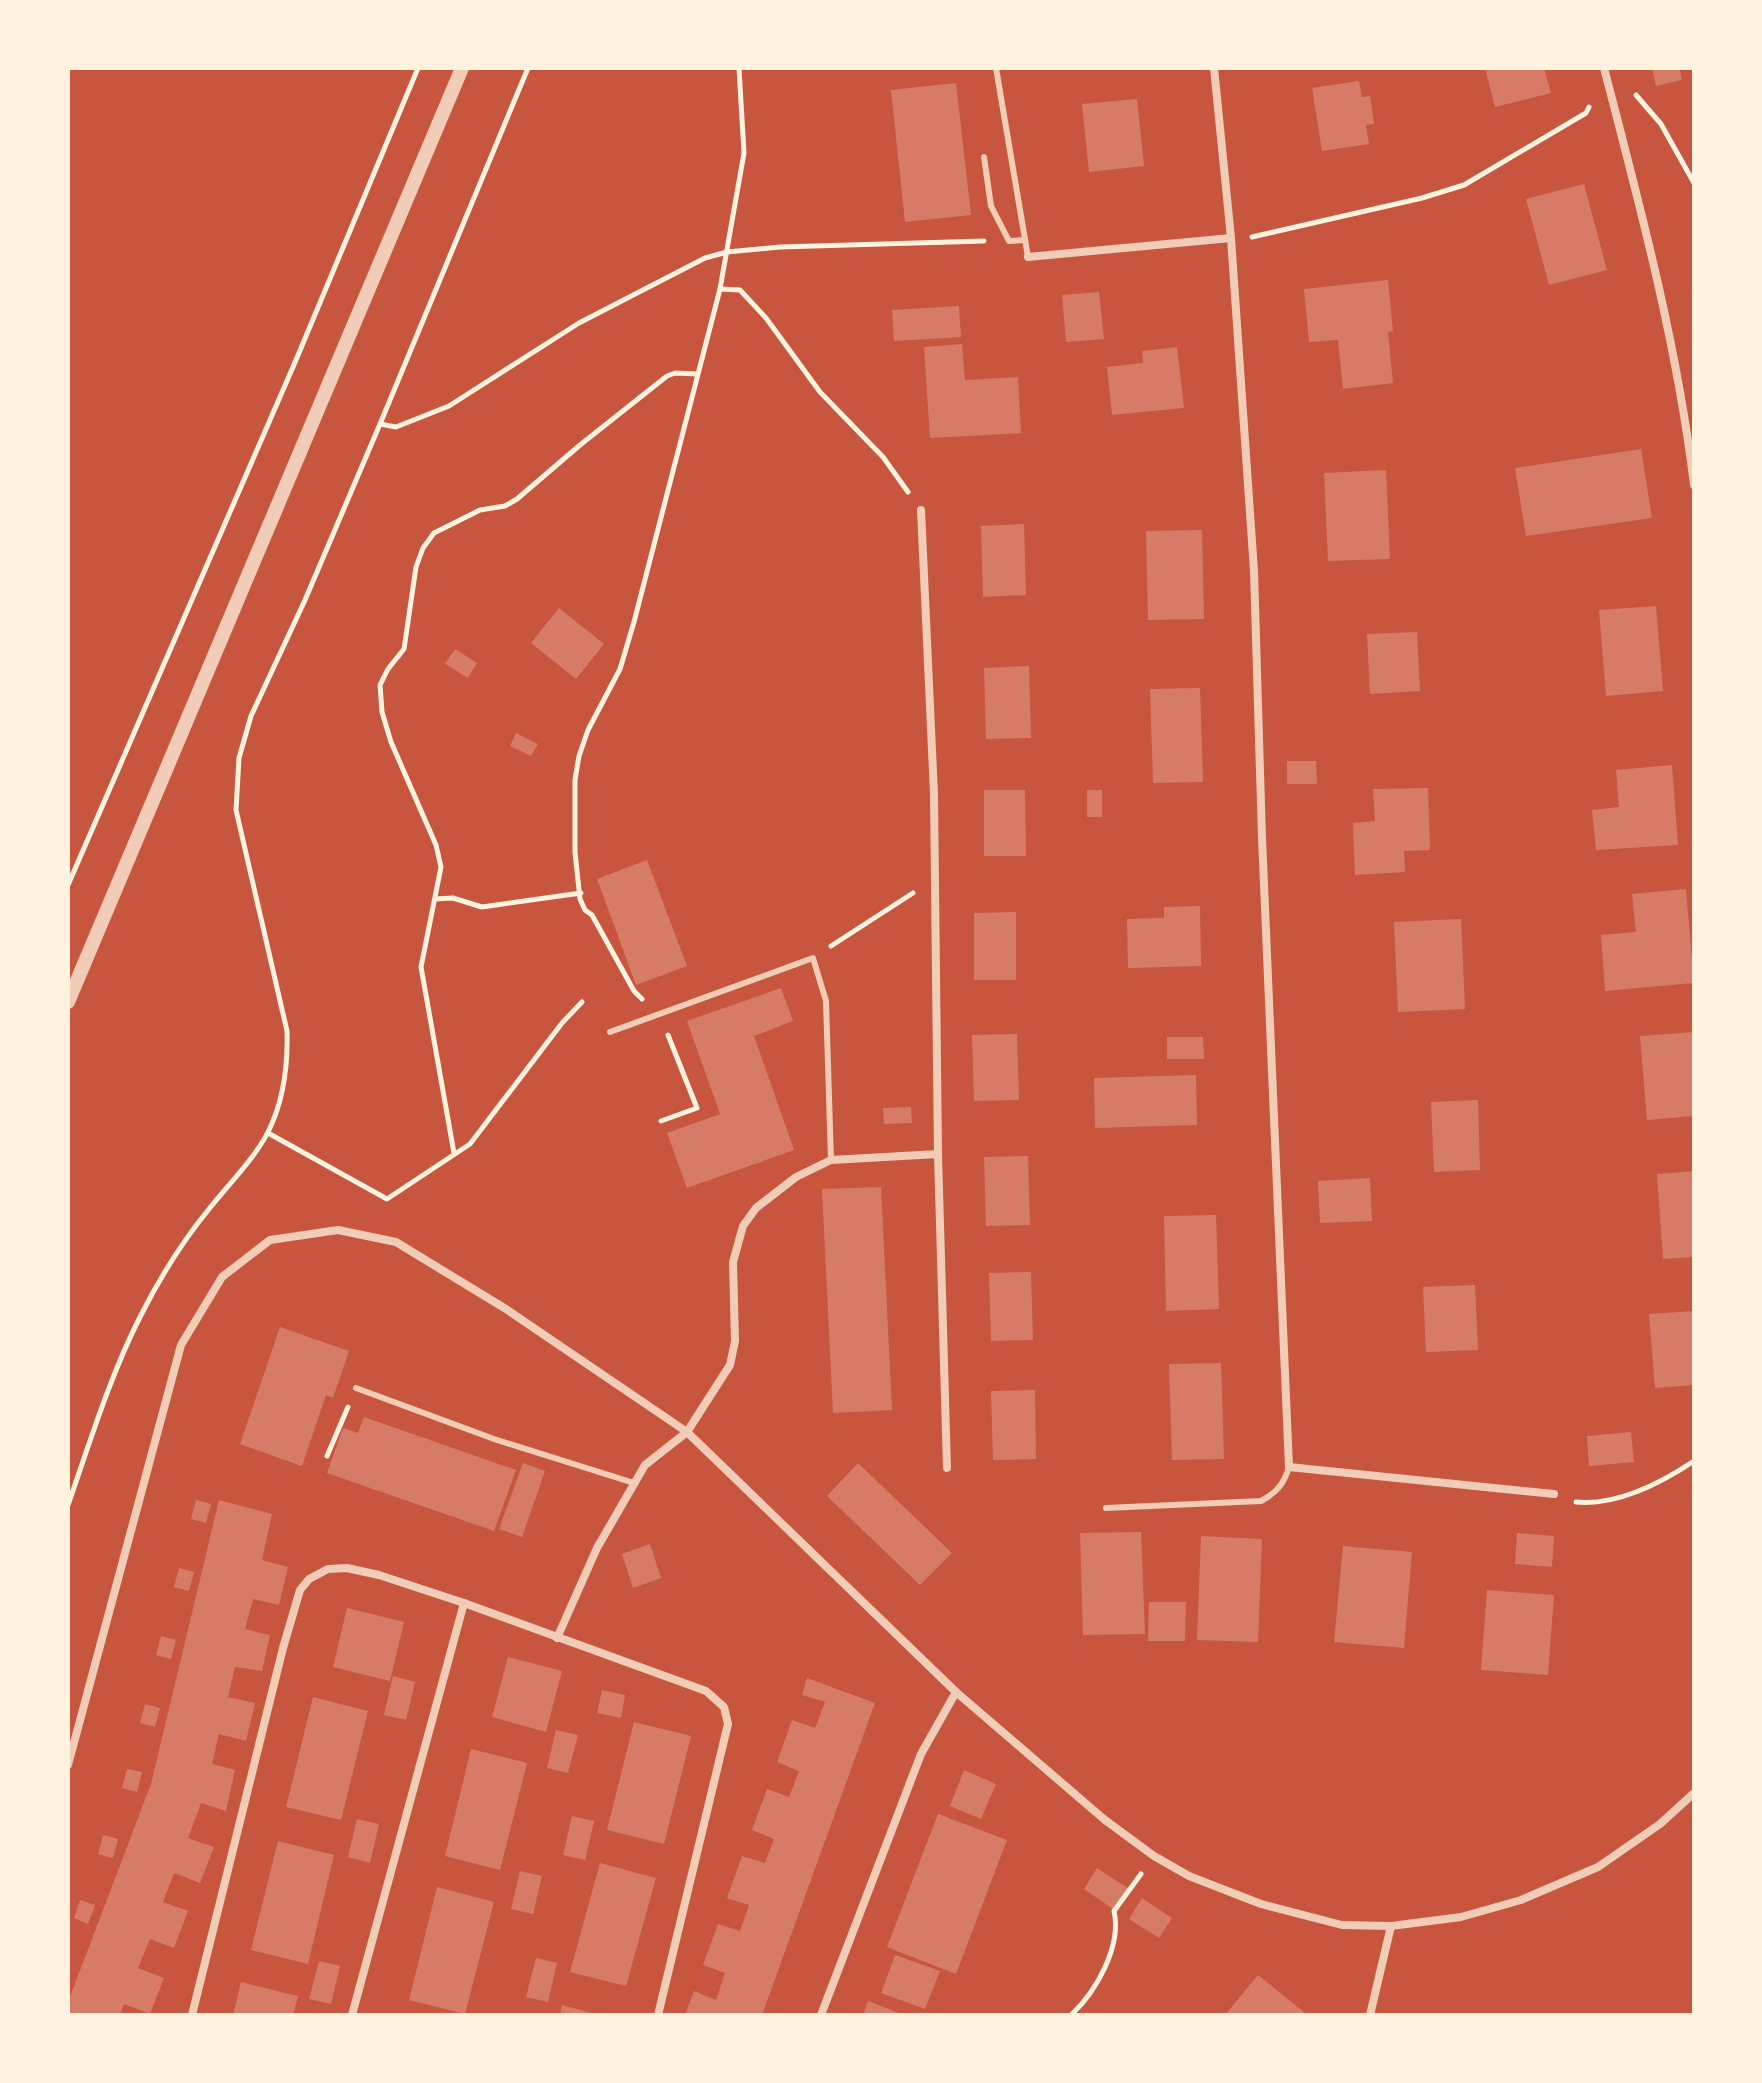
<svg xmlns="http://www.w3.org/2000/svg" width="1762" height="2083" viewBox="0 0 1762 2083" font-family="'Noto Sans',sans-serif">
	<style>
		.building { fill: #d67c66 }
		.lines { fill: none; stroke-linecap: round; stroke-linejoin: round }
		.path { stroke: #fff3e0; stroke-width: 5 }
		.service { stroke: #f1ccb7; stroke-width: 6 }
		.minor { stroke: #f1ccb7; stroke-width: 8 }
		.tertiary { stroke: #f1ccb7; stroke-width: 14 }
	</style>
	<rect width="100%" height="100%" fill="#c8553d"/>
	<!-- building -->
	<g class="building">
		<path d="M1485,68H1544L1551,93L1495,107Z"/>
		<path d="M1652,68H1679L1682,80L1656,86Z"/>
		<path d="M1359,81L1362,97L1370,96L1374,124L1366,125L1369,144L1322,151L1312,88Z"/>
		<path d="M956,83L971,215L905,222L891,90Z"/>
		<path d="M1137,99L1144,166L1089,172L1082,104Z"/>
		<path d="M1584,184L1607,270L1549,285L1526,199Z"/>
		<path d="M1388,280L1393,331L1388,332L1393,383L1343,389L1338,340L1309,342L1304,289Z"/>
		<path d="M1099,292L1104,339L1066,342L1062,295Z"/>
		<path d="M959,306L961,337L894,341L892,310Z"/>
		<path d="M962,344L965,380L1018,377L1021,433L930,438L924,347Z"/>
		<path d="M1177,347L1184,408L1112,415L1107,367L1143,363L1142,351Z"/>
		<path d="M1641,449L1652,518L1526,536L1515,468Z"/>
		<path d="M1386,470L1390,559L1328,561L1324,473Z"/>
		<path d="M1024,524L1026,595L983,597L981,526Z"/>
		<path d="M1202,530L1204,619L1148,620L1146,531Z"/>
		<path d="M1656,606L1663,691L1606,696L1599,610Z"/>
		<path d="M559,608L604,644L576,679L531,643Z"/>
		<path d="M1417,632L1420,691L1370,694L1367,634Z"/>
		<path d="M455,649L477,663L468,678L445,664Z"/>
		<path d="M1029,666L1031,738L986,739L984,668Z"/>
		<path d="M1200,688L1203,782L1153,783L1150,689Z"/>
		<path d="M516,733L538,744L531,756L510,746Z"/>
		<path d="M1287,761H1316L1317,784H1287Z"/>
		<path d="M1672,765L1678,845L1596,850L1592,810L1619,807L1616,770Z"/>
		<path d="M1428,788L1430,850L1404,851L1405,872L1355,875L1353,823L1375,821L1373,789Z"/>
		<path d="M984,790H1025L1026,856H984Z"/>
		<rect x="1087" y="790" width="15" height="27"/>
		<path d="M647,860L687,966L636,985L597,879Z"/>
		<path d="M1686,889L1694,983L1605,991L1601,935L1636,932L1632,894Z"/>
		<path d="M1200,906L1201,966L1128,968L1127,919L1164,918V907Z"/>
		<path d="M1016,912V980H974V913Z"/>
		<path d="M1461,919L1465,1009L1398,1012L1394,922Z"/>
		<path d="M781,988L793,1021L754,1036L794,1150L687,1188L667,1133L720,1114L687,1021Z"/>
		<path d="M1694,1032V1116L1647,1120L1640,1036Z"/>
		<path d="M1017,1034L1019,1100L974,1101L972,1035Z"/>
		<path d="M1167,1037H1203L1204,1059H1167Z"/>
		<path d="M1196,1075L1197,1125L1095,1128L1094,1078Z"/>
		<path d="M1478,1100L1480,1170L1434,1172L1431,1102Z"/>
		<path d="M911,1107L912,1123L884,1124L883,1108Z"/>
		<path d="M1028,1156L1030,1225L986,1226L984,1157Z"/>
		<path d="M1694,1171V1257L1663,1259L1657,1174Z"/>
		<path d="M1370,1178L1372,1221L1320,1223L1318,1181Z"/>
		<path d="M881,1187L892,1410L833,1413L822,1189Z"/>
		<path d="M1216,1215L1219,1309L1166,1311L1164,1216Z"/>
		<path d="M1031,1272L1033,1340L991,1341L989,1273Z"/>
		<path d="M1475,1285L1478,1350L1426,1352L1423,1287Z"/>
		<path d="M1694,1311V1385L1655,1388L1649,1314Z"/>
		<path d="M280,1327L349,1351L333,1398L326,1395L302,1466L240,1444Z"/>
		<path d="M1221,1363L1224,1459L1172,1460L1169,1364Z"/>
		<path d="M1035,1390L1036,1459L993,1460L991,1391Z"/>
		<path d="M364,1417L516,1470L494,1531L327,1473L343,1428L358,1433Z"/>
		<path d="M1631,1432L1634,1462L1589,1466L1587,1436Z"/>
		<path d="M523,1463L545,1471L522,1537L499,1529Z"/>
		<path d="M858,1463L952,1553L920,1585L827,1496Z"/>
		<path d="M196,1500L211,1504L206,1523L191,1519Z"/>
		<path d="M219,1500L272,1514L262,1560L288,1567L279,1605L253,1599L245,1629L270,1635L262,1671L235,1667L228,1697L255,1703L246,1741L219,1734L212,1764L235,1770L226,1811L201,1803L188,1838L214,1847L200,1883L174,1873L163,1902L188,1911L174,1948L150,1939L138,1968L164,1978L150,2014L124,2004L120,2015H68V2002L151,1784Z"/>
		<path d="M1141,1532L1145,1634L1083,1635L1080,1533Z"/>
		<path d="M1517,1533L1554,1536L1552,1567L1515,1564Z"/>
		<path d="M1201,1536L1262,1539L1258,1642L1197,1640Z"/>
		<path d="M650,1544L661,1578L633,1588L622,1554Z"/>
		<path d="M1343,1546L1412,1552L1404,1648L1334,1642Z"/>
		<path d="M179,1568L194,1572L189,1591L174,1587Z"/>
		<path d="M1487,1590L1554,1595L1548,1675L1481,1670Z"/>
		<path d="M1149,1602H1186L1185,1641H1148Z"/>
		<path d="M347,1608L404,1622L390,1681L333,1667Z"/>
		<path d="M161,1636L176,1640L171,1659L156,1655Z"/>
		<path d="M508,1657L562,1671L546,1732L492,1717Z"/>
		<path d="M393,1676L415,1682L406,1720L384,1715Z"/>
		<path d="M807,1678L875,1703L762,2015H685L694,1991L716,2000L725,1973L703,1965L718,1924L740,1931L749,1905L727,1898L742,1856L765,1863L774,1839L752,1830L767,1789L789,1797L799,1771L777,1762L792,1720L815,1728L825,1702L802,1695Z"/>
		<path d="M602,1690L625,1695L621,1718L597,1713Z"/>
		<path d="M313,1697L368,1711L341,1820L286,1807Z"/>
		<path d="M145,1704L160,1708L155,1727L140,1723Z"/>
		<path d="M634,1722L691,1736L664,1844L607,1830Z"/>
		<path d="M556,1730L578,1735L568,1773L547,1768Z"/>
		<path d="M471,1749L527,1763L500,1870L445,1856Z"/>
		<path d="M127,1769L142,1772L137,1792L122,1788Z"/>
		<path d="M964,1770L996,1784L981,1819L950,1806Z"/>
		<path d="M938,1814L1007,1840L956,1974L887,1947Z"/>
		<path d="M572,1816L594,1821L585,1860L563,1855Z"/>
		<path d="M357,1819L379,1824L370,1863L348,1857Z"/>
		<path d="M103,1835L118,1839L113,1858L98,1854Z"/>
		<path d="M278,1841L334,1855L308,1964L251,1950Z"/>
		<path d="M600,1863L656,1878L626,1986L570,1972Z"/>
		<path d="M1097,1868L1128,1888L1113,1909L1084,1889Z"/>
		<path d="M520,1871L542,1876L533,1914L511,1909Z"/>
		<path d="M437,1887L494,1902L465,2014L409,2000Z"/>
		<path d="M1142,1898L1172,1918L1159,1938L1129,1919Z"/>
		<path d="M80,1900L95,1905L88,1924L74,1918Z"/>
		<path d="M895,1955L940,1971L925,2009L881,1993Z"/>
		<path d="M536,1958L557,1963L548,2002L526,1997Z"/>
		<path d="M319,1961L340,1966L331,2004L309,1999Z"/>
		<path d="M1258,1975L1304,2012L1302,2015H1225Z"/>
		<path d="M241,1982L298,1996L293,2015H233Z"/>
		<path d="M868,2001L904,2015H863Z"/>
		<path d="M562,2005L596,2014V2015H560Z"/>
	</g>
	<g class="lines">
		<!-- path -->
		<g class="path">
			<path d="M1636,95L1661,124L1694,183"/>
			<path d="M1252,237L1422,198L1464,185L1586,113L1589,107"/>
			<path d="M720,289L740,290L766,318L820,392L883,457L908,492"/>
			<path d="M380,424L396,427L449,406L579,323L705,258L727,252L780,247L984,241"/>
			<path d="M68,885L296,360L418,68"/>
			<path d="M435,899L453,898L482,907L581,893"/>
			<path d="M831,946L913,893"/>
			<path d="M642,999L634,991L592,915L585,910L580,899L575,852V780L579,756L588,730L620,669L634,622L720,289L744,153L739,68"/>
			<path d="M661,1121L697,1108L668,1035"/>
			<path d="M268,1133L387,1199L470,1144L562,1023L582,1002"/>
			<path d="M454,1153L421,967L441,867L436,845L391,742L382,712L380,685L388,669L404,649L416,567L423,548L434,533L480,510L505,506L517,499L580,445L667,376L675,373L698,374"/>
			<path d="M327,1456L348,1407"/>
			<path d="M1576,1502C1617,1506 1661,1483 1694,1461"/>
			<path d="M68,1505C90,1442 110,1376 140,1317C159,1279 182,1242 209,1209C227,1186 255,1158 268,1132C284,1100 288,1065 287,1031L236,810L239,758L251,716L305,600L380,424L528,68"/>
			<path d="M1071,2015C1096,1992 1122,1946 1114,1911L1141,1874"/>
		</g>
		<!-- service -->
		<g class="service">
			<path d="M996,68L1028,257"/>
			<path d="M984,157L991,206L1009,241L1025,240"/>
			<path d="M610,1032L813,958L826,1001L831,1160"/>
			<path d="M356,1388L494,1439L634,1483"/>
			<path d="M1106,1508L1261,1501C1276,1493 1284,1484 1289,1467"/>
		</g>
		<!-- minor -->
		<g class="minor">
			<path d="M1214,68L1231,238L1254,571L1262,838L1289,1467L1554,1494"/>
			<path d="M1604,68C1640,206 1677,344 1694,485"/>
			<path d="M1028,257L1231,238"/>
			<path d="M921,510L934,794L938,1154L947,1468"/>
			<path d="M557,1638L597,1548L645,1465L687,1432L730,1365L735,1341L733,1262L743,1226L756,1208L796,1177L831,1160L938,1154"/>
			<path d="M68,1765L181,1345L222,1277L270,1240L338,1230L396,1242L506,1309L687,1432L956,1692L1105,1820L1154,1856L1189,1876L1261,1904L1342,1925L1391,1926L1461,1917L1521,1900L1598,1867L1660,1824L1694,1793"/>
			<path d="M192,2015L283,1648L300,1590L309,1579L328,1569L347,1568L379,1575L464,1603L706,1691L724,1707L728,1724L658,2015"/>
			<path d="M352,2015L464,1603"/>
			<path d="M821,2015L921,1754L956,1692"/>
			<path d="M1370,2015L1391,1926"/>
		</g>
		<!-- tertiary -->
		<path class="tertiary" d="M68,1002L462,68"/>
	</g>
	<!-- border -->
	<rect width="1762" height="2083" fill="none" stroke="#fff3e0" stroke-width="140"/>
</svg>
